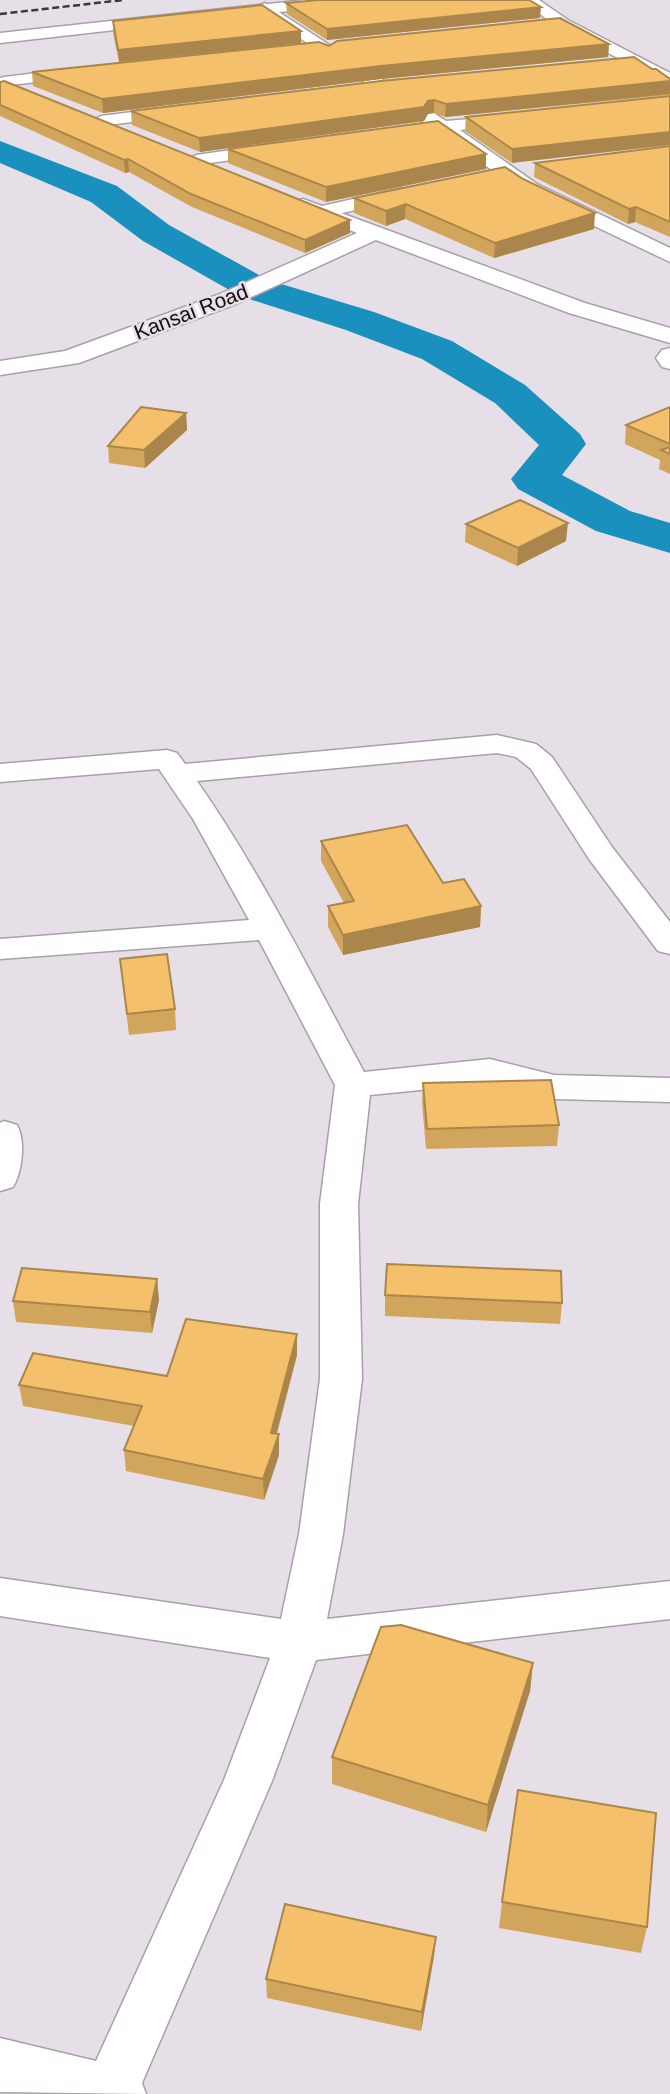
<svg xmlns="http://www.w3.org/2000/svg" width="670" height="2094" viewBox="0 0 670 2094" font-family="Arial,sans-serif">
	<style>
		.lines { fill: none; stroke-linecap: round; stroke-linejoin: round }
		.river { fill: #1990be; fill-rule: evenodd }
		.minor-casing { stroke: #a7a0a8; stroke-width: 3 }
		.tertiary-casing { stroke: #a7a0a8; stroke-width: 3 }
		.minor { fill: #fff; fill-rule: evenodd }
		.tertiary { fill: #fff; fill-rule: evenodd }
		.rail { stroke: #3a363a; stroke-width: 2.5; stroke-dasharray: 7 3.5; stroke-linecap: butt }
		.wall { fill: #d2a55d }
		.shaded-wall { fill: #ab864c }
		.building { fill: #f4c06c; stroke: #ab864c; stroke-width: 2 }
		.labels { text-anchor: middle; stroke-width: 5; stroke-linejoin: round; paint-order: stroke }
		.far-street-label { font-size: 21px; fill: #120f12; stroke: #e7dfe8 }
	</style>
	<rect width="100%" height="100%" fill="#e7dfe8"/>
	<g class="lines">
		<!-- river -->
		<path class="river" d="M0,141L117,186L169,225L268,280L374,312L452,341L525,385L580,434L586,444L562,475L630,511L670,523V553L596,531L518,489L511,479L539,445L495,403L422,359L346,330L240,296L143,241L91,202L0,163Z"/>
		<defs>
			<g id="minor">
				<path d="M521,0H539L568,20L670,73V85L556,26Z"/>
				<path d="M265,3L446,121L519,115L522,119L519,123L460,130L537,184L670,248V262L523,192L439,133L393,136L390,132L393,128L426,124L260,11L257,8L260,5Z"/>
				<path d="M78,68L86,73L84,77L0,86V78L4,77Z"/>
				<path d="M180,106L189,111L186,115L101,126L92,121L101,116Z"/>
				<path d="M274,144L280,145L283,149L280,153L196,165L187,160L196,155Z"/>
				<path d="M402,188L409,190L411,194L409,198L320,218L310,212L313,208Z"/>
				<path d="M670,348V369L662,367L656,358L662,350Z"/>
				<path d="M497,735L536,744L552,757L612,847L670,922V954L658,951L589,859L531,769L516,757L497,753L197,781C261,873 311,974 364,1072L490,1059L554,1075L670,1078V1102L554,1099L490,1083L370,1095L358,1204L362,1379L343,1534L327,1619L670,1581V1619L316,1660L272,1781L142,2083L146,2094L0,2092V2038L96,2061L224,1780L270,1658L0,1616V1578L281,1619L299,1534L320,1379V1204L335,1085L259,940L0,959V939L249,920L193,819L159,769L0,782V764L167,750L177,753L185,764Z"/>
				<path d="M4,1121L17,1125C26,1141 22,1172 13,1187L0,1191V1123Z"/>
			</g>
			<g id="tertiary">
				<path d="M305,0H380L372,5L265,13L0,43V33Z"/>
				<path d="M303,199L585,303L670,328V343L569,313L376,240L236,304L79,363L0,375V361L65,351L220,294L357,233L296,209L293,205L296,201Z"/>
			</g>
		</defs>
		<!-- minor casing -->
		<use href="#minor" class="minor-casing"/>
		<!-- tertiary casing -->
		<use href="#tertiary" class="tertiary-casing"/>
		<!-- minor -->
		<use href="#minor" class="minor"/>
		<!-- tertiary -->
		<use href="#tertiary" class="tertiary"/>
		<!-- rail -->
		<path class="rail" d="M0,14L123,0"/>
	</g>
	<!-- wall -->
	<g class="wall">
		<path d="M286,3L540,18L327,40L287,14Z"/>
		<path d="M113,21L301,43L119,62L113,33Z"/>
		<path d="M609,44L608,57L381,79L103,113L33,86L32,72L329,46Z"/>
		<path d="M652,69L670,79V95L445,117L434,113L428,114L424,121L200,152L132,125L131,111Z"/>
		<path d="M0,82L350,220V233L305,253L192,207L129,172L125,173L0,116Z"/>
		<path d="M670,96L512,163L465,131L466,117Z"/>
		<path d="M670,146V237L635,222L628,224L534,177L535,163Z"/>
		<path d="M228,149L486,169L326,202L228,163Z"/>
		<path d="M505,167L594,229L494,258L405,219L386,226L354,213V198Z"/>
		<path d="M670,407V474L659,469L660,460L625,444L626,425Z"/>
		<path d="M186,413L187,430L145,468L109,463L108,446Z"/>
		<path d="M466,524L566,541L517,566L465,542Z"/>
		<path d="M321,841L481,906L480,927L343,955L328,927V906L344,903L321,861Z"/>
		<path d="M120,959L175,1009L176,1030L129,1035Z"/>
		<path d="M423,1083L559,1125L557,1146L426,1149L422,1103Z"/>
		<path d="M157,1279L159,1300L152,1333L16,1322L13,1301Z"/>
		<path d="M385,1295L562,1303L560,1324L385,1316Z"/>
		<path d="M297,1334V1355L277,1434L279,1455L264,1500L126,1471L124,1450L134,1426L23,1406L19,1385L167,1376Z"/>
		<path d="M533,1663L530,1691L486,1832L332,1784V1757Z"/>
		<path d="M502,1902L647,1927L641,1953L499,1928Z"/>
		<path d="M436,1937L434,1956L421,2031L267,1998L266,1979Z"/>
	</g>
	<!-- shaded-wall -->
	<g class="shaded-wall">
		<path d="M541,7L540,18L327,40V29Z"/>
		<path d="M301,31V43L119,62L118,50Z"/>
		<path d="M609,44L608,57L381,79L103,113L102,99L381,66Z"/>
		<path d="M670,81V94L445,117L446,104Z"/>
		<path d="M434,100V113L428,114L424,121L200,152L199,138Z"/>
		<path d="M670,132V145L512,163V149Z"/>
		<path d="M486,154V169L326,202V187Z"/>
		<path d="M128,159L129,172L125,173L124,160Z"/>
		<path d="M406,204L405,219L386,226V211Z"/>
		<path d="M636,207L635,222L628,224L629,209Z"/>
		<path d="M595,213L594,229L494,258L495,243Z"/>
		<path d="M350,220V233L305,253V240Z"/>
		<path d="M186,413L187,430L145,468L144,450Z"/>
		<path d="M568,523L566,541L517,566L518,548Z"/>
		<path d="M481,906L480,927L343,955V935Z"/>
		<path d="M157,1279L159,1300L152,1333L150,1312Z"/>
		<path d="M297,1334V1355L271,1454V1433Z"/>
		<path d="M279,1434V1455L264,1500L263,1479Z"/>
		<path d="M533,1663L530,1691L486,1832L488,1805Z"/>
		<path d="M436,1937L434,1956L421,2031L422,2012Z"/>
	</g>
	<!-- building -->
	<g class="building">
		<path d="M318,0H529L541,7L327,29L286,3Z"/>
		<path d="M262,5L301,31L118,50L113,21Z"/>
		<path d="M560,18L609,44L381,66L102,99L32,72L319,42L329,46L337,41Z"/>
		<path d="M634,57L652,69H656L670,79V81L446,104L434,100L428,101L424,107L199,138L131,111L381,81Z"/>
		<path d="M4,81L350,220L305,240L191,194L128,159L124,160L0,105V82Z"/>
		<path d="M670,96V132L512,149L466,117Z"/>
		<path d="M438,121L486,154L326,187L228,149Z"/>
		<path d="M670,146V222L636,207L629,209L535,163Z"/>
		<path d="M505,167L523,179L595,213L495,243L406,204L386,211L354,198Z"/>
		<path d="M141,407L186,413L144,450L108,446Z"/>
		<path d="M670,407V444L626,425Z"/>
		<path d="M670,447V454L661,450Z"/>
		<path d="M520,500L568,523L518,548L466,524Z"/>
		<path d="M407,825L443,883L464,879L481,906L343,935L328,906L354,901L321,841Z"/>
		<path d="M167,954L175,1009L127,1014L120,959Z"/>
		<path d="M551,1080L559,1125L427,1129L423,1083Z"/>
		<path d="M387,1264L561,1271L562,1303L385,1295Z"/>
		<path d="M22,1268L157,1279L150,1312L13,1301Z"/>
		<path d="M186,1319L297,1334L271,1433L279,1434L263,1479L124,1450L142,1406L19,1385L33,1353L167,1376Z"/>
		<path d="M401,1625L533,1663L488,1805L332,1757L381,1627Z"/>
		<path d="M518,1790L656,1813L647,1927L502,1902Z"/>
		<path d="M285,1904L436,1937L422,2012L266,1979Z"/>
	</g>
	<g class="labels">
		<!-- far-street labels -->
		<g class="far-street-label">
			<text transform="translate(191 312) rotate(-21)" y="7">Kansai Road</text>
		</g>
	</g>
</svg>
